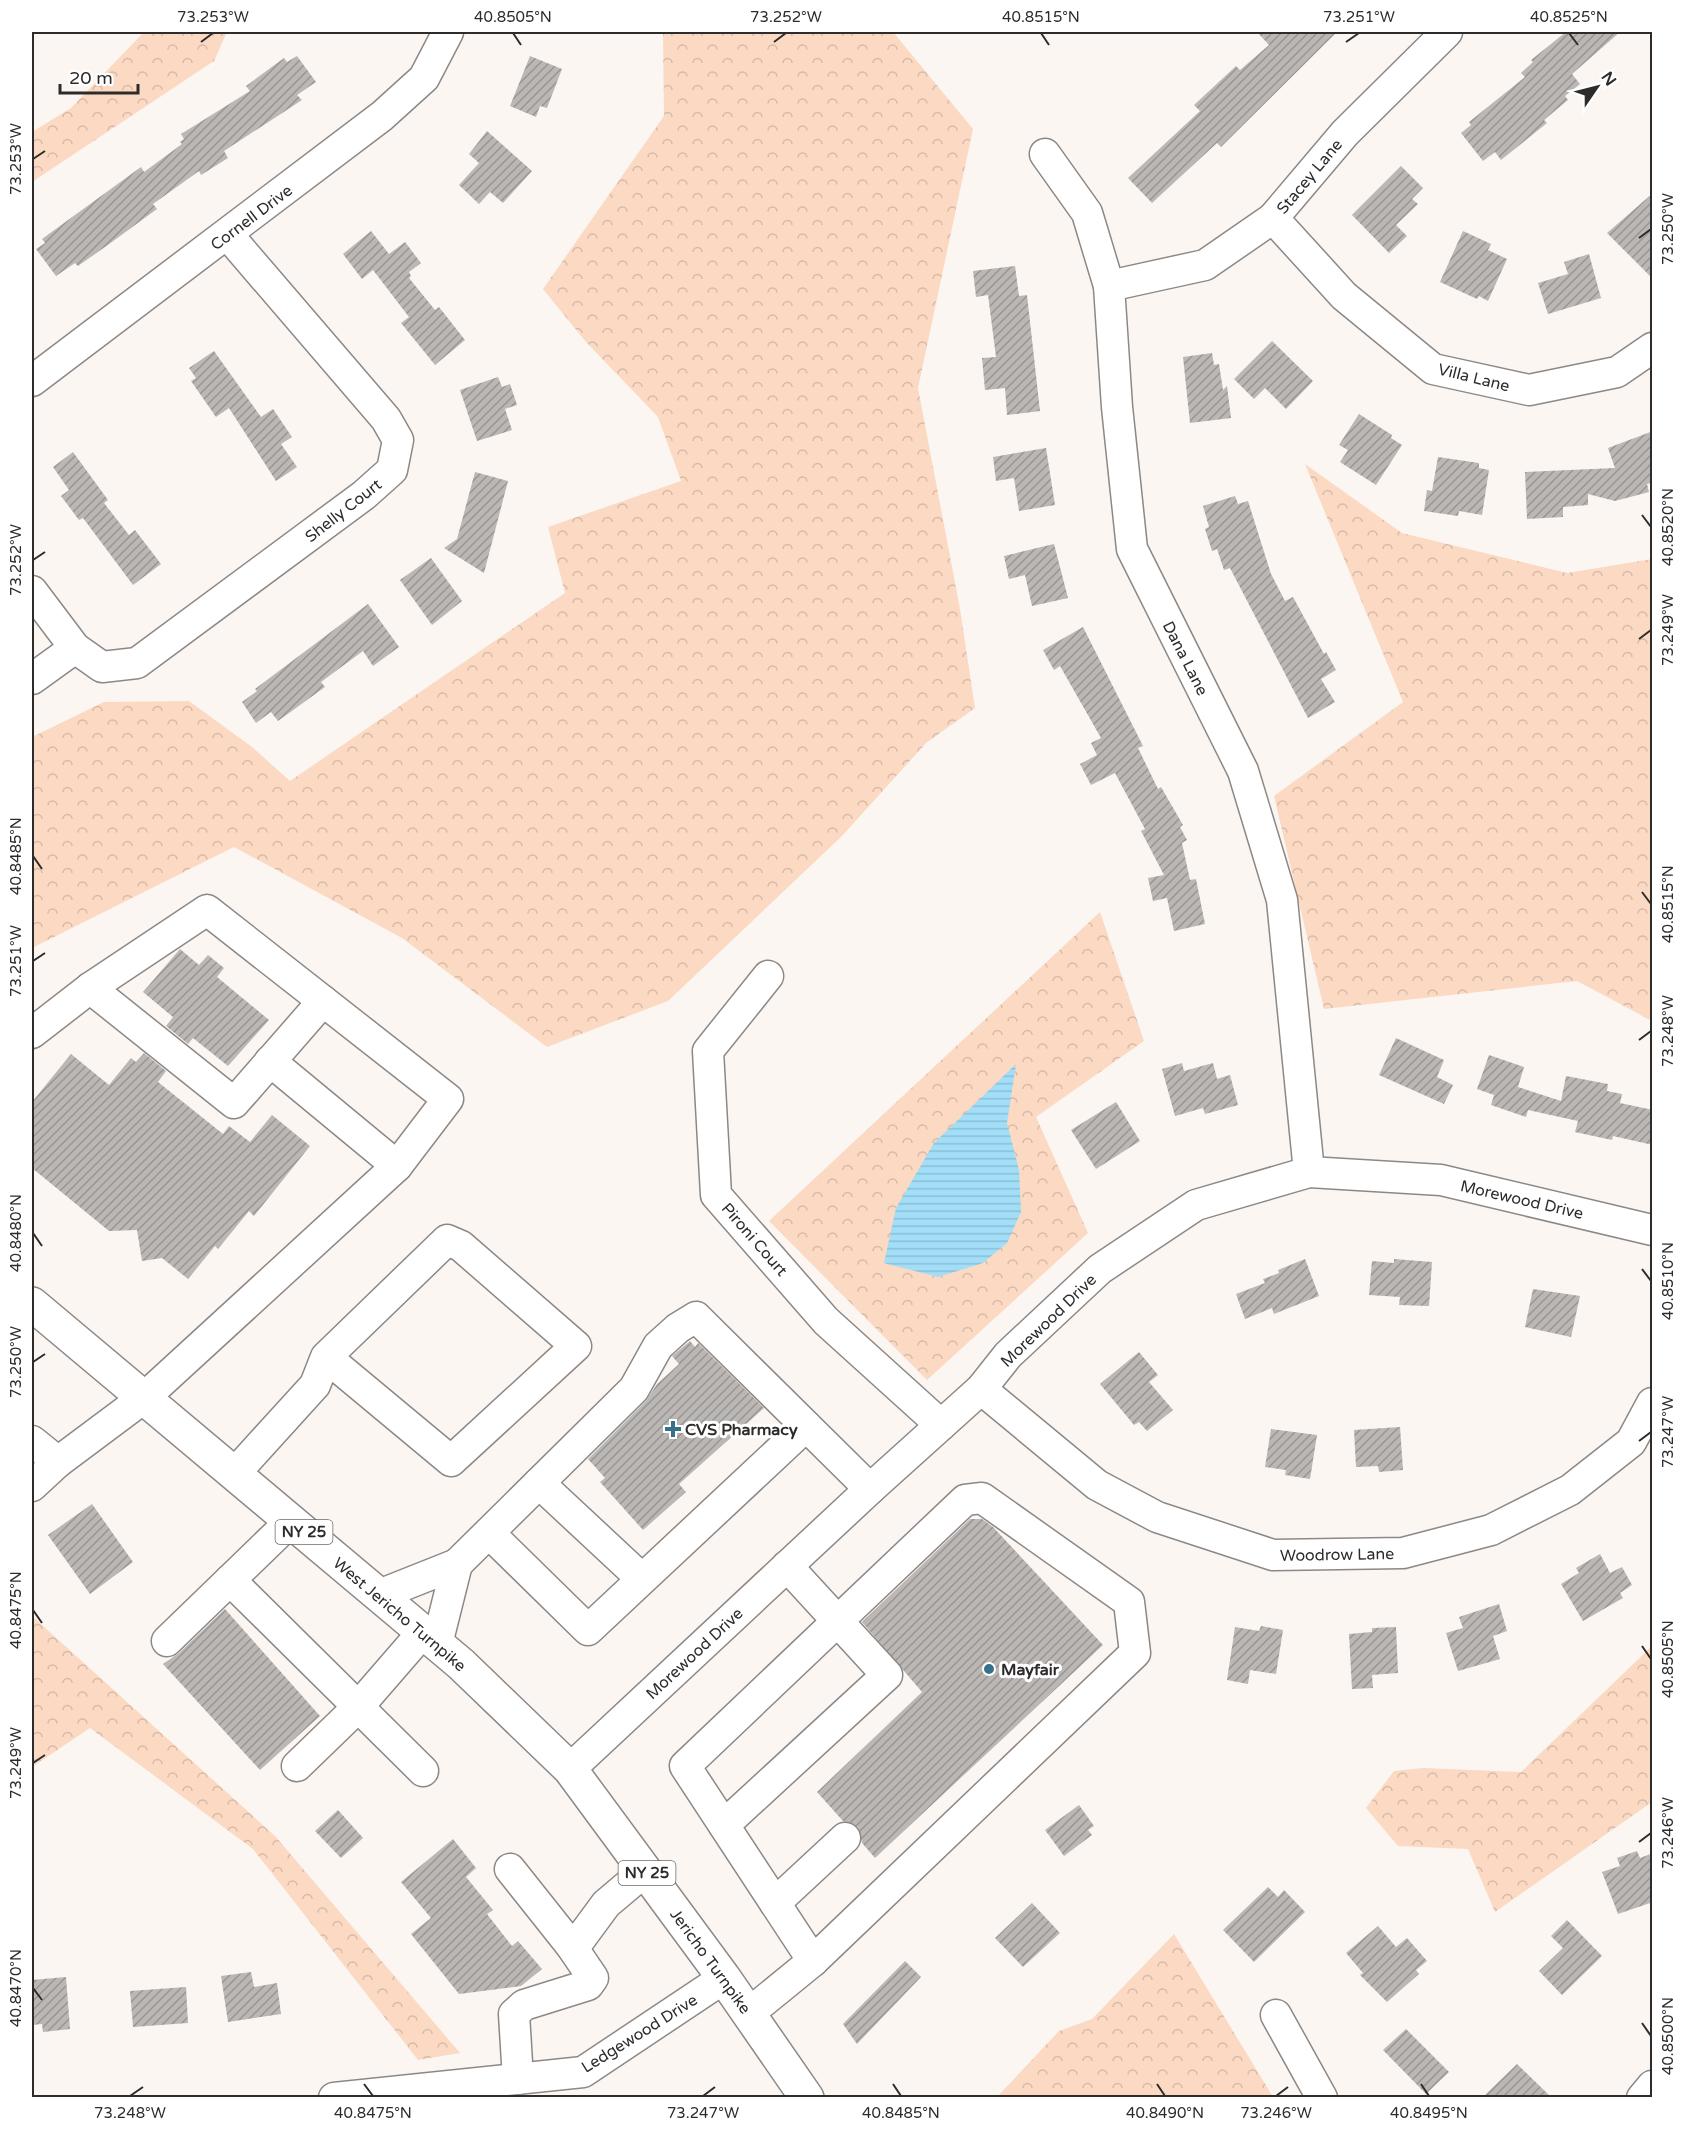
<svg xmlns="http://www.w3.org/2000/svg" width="1684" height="2129" viewBox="0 0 1684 2129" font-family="'Varela Round',sans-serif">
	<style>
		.forest { fill: url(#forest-crowns) }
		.water { fill: url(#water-rules) }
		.building { fill: url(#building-hatch) }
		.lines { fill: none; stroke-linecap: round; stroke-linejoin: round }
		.minor-casing { stroke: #8d8885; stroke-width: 33 }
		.major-casing { stroke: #8d8885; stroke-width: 36 }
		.minor { stroke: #fff; stroke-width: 30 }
		.major { stroke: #fff; stroke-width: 33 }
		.ticks { fill: none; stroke: #2e2c2b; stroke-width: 2 }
		.poi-dot { fill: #367189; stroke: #fff; stroke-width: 2 }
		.labels { text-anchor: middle; stroke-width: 6; stroke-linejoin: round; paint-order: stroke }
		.shield { fill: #fff; stroke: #6d6b6b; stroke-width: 1.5 }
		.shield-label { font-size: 15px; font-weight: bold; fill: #2e2c2b }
		.street-label { font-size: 16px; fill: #2e2c2b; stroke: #fff }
		.poi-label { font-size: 16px; font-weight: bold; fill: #2e2c2b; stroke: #fff; text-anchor: start }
		.neatline { fill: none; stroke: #2e2c2b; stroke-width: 2 }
		.ticks-label { font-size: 15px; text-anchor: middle; fill: #2e2c2b }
	</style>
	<defs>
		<pattern id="forest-crowns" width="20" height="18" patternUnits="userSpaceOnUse" patternTransform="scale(1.5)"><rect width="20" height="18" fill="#fbd9c2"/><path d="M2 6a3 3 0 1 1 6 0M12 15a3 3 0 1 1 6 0" fill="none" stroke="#d7baa7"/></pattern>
		<pattern id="water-rules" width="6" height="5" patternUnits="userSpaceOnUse" patternTransform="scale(1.5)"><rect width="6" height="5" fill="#a2def8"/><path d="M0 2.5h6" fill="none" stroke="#8cbfd5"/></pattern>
		<pattern id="building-hatch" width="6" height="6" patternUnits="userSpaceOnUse" patternTransform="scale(1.5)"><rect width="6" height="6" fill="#bbb7b4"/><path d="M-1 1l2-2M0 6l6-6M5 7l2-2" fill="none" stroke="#989593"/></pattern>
	</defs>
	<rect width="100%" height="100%" fill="#fbf6f2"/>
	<!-- forest -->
	<g class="forest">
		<path d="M141,32H227L214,61L32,182V132L71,108L143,33Z"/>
		<path d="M663,32H893L973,129L918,388L960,609L975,708L926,743L842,836L668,1001L547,1047L402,938L234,847L32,948V737L104,702L189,701L252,747L290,781L565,593L548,527L681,481L658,417L586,342L543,289L664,116Z"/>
		<path d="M1305,464L1402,533L1567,573L1652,559V1021L1577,981L1324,1009L1274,796L1403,702Z"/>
		<path d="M1100,912L1144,1041L1036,1117L1088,1233L927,1380L769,1221Z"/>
		<path d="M32,1616L275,1836L460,2053L418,2060L253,1849L90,1728L32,1767Z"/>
		<path d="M1652,1646V1802L1495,1912L1468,1849L1398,1846L1366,1808L1394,1771L1423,1768L1521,1772Z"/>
		<path d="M1174,1934L1273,2097H997L1059,2031L1092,2019Z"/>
	</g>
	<!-- water -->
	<path class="water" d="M1016,1064L1007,1123L1019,1170L1021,1212L1007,1243L983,1263L938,1277L884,1263L896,1208L934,1143Z"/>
	<!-- building -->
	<g class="building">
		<path d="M1257,32H1337L1221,147L1217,143L1152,203L1128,178L1200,111L1194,105L1236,66L1240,70L1269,45Z"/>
		<path d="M1566,32H1620L1572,74L1580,84L1565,96L1568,100L1544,120L1547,123L1501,160L1495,152L1483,161L1461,133L1471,125L1469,122L1525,77L1521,73L1533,62L1531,60Z"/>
		<path d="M297,56L316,82L297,95L302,100L224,151L228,158L201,175L199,171L153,204L157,209L105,247L78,266L75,263L56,276L36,249L45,243L42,239L141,167L144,172L182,144L180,142L184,139L181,134L250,91L246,86L284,58L287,62Z"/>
		<path d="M530,56L562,69L547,108L540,106L536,117L510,106Z"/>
		<path d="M487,131L532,171L503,203L490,192L479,204L459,185L479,163L469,154Z"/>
		<path d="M1401,166L1423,188L1412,199L1418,204L1396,225L1407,236L1389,253L1352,215Z"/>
		<path d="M1653,193V279L1607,233Z"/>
		<path d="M371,231L389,254L405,242L421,263L409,272L411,276L409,278L435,310L439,307L465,340L435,365L401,323L409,317L373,270L362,279L343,254Z"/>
		<path d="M1463,231L1491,244L1488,250L1507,259L1488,301L1479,296L1477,299L1440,282Z"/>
		<path d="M1589,254L1601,298L1548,314L1538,283L1568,274L1564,262Z"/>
		<path d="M1015,266L1019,296L1027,295L1040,411L1007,415L1005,388L985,390L982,358L996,357L988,295L976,297L973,271Z"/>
		<path d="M1272,341L1313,381L1286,409L1265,388L1254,399L1234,379Z"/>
		<path d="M214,351L261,417L273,409L292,437L281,444L297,467L276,481L229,408L216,417L191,381L196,378L189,368Z"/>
		<path d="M1212,353L1214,365L1219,364L1223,390L1227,386L1231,418L1190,423L1183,357Z"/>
		<path d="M498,377L502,387L510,384L517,405L505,409L512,430L477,441L460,390Z"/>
		<path d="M1359,414L1392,435L1391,438L1402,445L1376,485L1340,462L1348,450L1339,445Z"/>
		<path d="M1653,431V482L1647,484L1649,492L1615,501L1588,494V505L1563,507V517L1527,519L1525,472L1615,468L1608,448Z"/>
		<path d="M1046,448L1055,505L1019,511L1014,478L996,481L993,457Z"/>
		<path d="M73,452L108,500L104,503L129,535L135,530L161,564L133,585L83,518L79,520L61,496L69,490L53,467Z"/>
		<path d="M1438,457L1479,463V468L1489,470L1482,515L1459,511L1458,516L1424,511L1427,490L1432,491Z"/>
		<path d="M475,472L508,481L484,573L444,548L457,539Z"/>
		<path d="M1235,496L1238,504L1248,501L1271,574L1285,601L1293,597L1324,654L1326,652L1336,670L1321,679L1335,702L1308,718L1230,568L1224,570L1217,549L1212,551L1205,529L1209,527L1203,506Z"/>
		<path d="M1054,544L1068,598L1032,606L1025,575L1009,579L1004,556Z"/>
		<path d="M431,558L462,601L432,625L400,580Z"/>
		<path d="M368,604L399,647L373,666L363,651L321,682L325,687L278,721L271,712L256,723L242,702L257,691L255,689Z"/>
		<path d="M1083,627L1143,746L1138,748L1158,789L1161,787L1183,825L1180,827L1187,840L1182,843L1190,880L1196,879L1205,924L1174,931L1167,898L1153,901L1148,878L1164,875L1141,831L1145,829L1115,773L1091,785L1080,764L1097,755L1091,743L1101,738L1060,666L1054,670L1043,650Z"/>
		<path d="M180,949L199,965L208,955L224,968L217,977L269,1020L228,1066L193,1038L188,1044L166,1026L173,1017L143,992Z"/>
		<path d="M1396,1038L1444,1060L1437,1077L1453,1085L1444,1104L1379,1075Z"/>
		<path d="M144,1053L166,1071L158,1082L223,1134L229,1126L250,1142L272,1115L310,1146L254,1216L249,1211L218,1249L215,1246L188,1279L162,1258L142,1261L137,1230L109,1231L32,1168V1102L71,1054L109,1085L131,1058L136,1062Z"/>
		<path d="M1489,1055L1524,1067L1518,1087L1561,1101L1566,1076L1608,1084L1607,1091L1622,1094L1620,1103L1653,1110V1145L1613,1136L1612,1140L1575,1132L1578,1121L1528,1110L1526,1117L1491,1105L1494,1095L1477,1089Z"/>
		<path d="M1182,1063L1184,1071L1213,1063L1217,1079L1230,1075L1238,1105L1205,1114L1203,1108L1175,1116L1162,1069Z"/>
		<path d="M1116,1102L1140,1141L1096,1169L1071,1130Z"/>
		<path d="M1305,1259L1319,1296L1274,1314L1272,1308L1245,1319L1236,1294L1265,1283L1263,1279L1279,1273L1278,1270Z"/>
		<path d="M1394,1259L1432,1262L1429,1306L1399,1305L1400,1297L1369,1295L1372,1261L1394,1263Z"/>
		<path d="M1533,1289L1580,1296L1571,1337L1525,1327Z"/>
		<path d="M690,1341L695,1347L698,1343L764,1408L679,1484L686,1492L643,1530L600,1482L605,1478L588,1459L646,1401L657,1384L679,1364L672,1356Z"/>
		<path d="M1139,1352L1158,1375L1149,1382L1173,1410L1147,1431L1139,1422L1134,1425L1100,1384Z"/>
		<path d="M1400,1427L1403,1470L1379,1472L1378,1466L1356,1467L1354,1430Z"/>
		<path d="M1271,1429L1317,1435L1310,1479L1285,1475L1286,1470L1265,1467Z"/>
		<path d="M92,1504L133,1562L90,1594L48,1535Z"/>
		<path d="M970,1519H982L993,1527L1103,1645L875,1858L862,1843L858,1827L843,1821L817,1792L922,1692L862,1622Z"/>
		<path d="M1600,1554L1610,1573L1622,1567L1632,1585L1620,1593L1623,1598L1583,1621L1561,1584L1579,1573L1576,1568Z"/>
		<path d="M1499,1604L1507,1631L1493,1636L1500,1659L1458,1671L1446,1633L1463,1628L1459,1617Z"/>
		<path d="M225,1609L320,1716L260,1770L163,1664L179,1653Z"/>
		<path d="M1261,1626L1283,1630L1276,1674L1250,1670L1248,1684L1227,1680L1235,1627L1259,1631Z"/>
		<path d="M1396,1627L1398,1673L1372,1675L1373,1688L1352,1689L1349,1634L1372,1632V1628Z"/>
		<path d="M1079,1805L1094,1826L1088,1830L1092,1835L1064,1856L1045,1830Z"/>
		<path d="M338,1810L363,1838L341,1858L315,1831Z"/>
		<path d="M453,1839L476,1868L466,1877L493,1910L487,1914L512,1946L518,1941L542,1969L521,1986L459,1994L411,1934L431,1918L401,1882Z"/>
		<path d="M1637,1851L1640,1858L1653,1853V1902L1618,1914L1602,1872L1620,1866L1617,1858Z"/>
		<path d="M1268,1887L1278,1897L1284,1890L1305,1912L1254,1962L1223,1930Z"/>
		<path d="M1032,1903L1060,1933L1023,1967L995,1938Z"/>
		<path d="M1567,1920L1602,1956L1562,1995L1539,1971L1563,1948L1551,1936Z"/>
		<path d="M1378,1926L1396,1947L1407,1938L1427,1961L1416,1970L1419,1974L1387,2002L1360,1975L1363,1973L1346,1953Z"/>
		<path d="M905,1961L921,1977L857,2044L843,2024Z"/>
		<path d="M251,1972L254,1987L277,1983L281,2014L228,2022L221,1976Z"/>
		<path d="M66,1977L70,2029L43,2032L42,2024L32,2025V1980Z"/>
		<path d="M186,1987L188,2023L133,2027L130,1991Z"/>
		<path d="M1406,2029L1449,2072L1426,2094L1383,2050Z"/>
		<path d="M1517,2064L1551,2097H1483Z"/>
	</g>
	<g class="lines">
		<defs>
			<g id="minor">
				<path d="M1045,154L1087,213L1109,286L1117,407L1132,549L1243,771L1282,900L1309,1172"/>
				<path d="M1273,218L1344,296L1433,369L1529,390L1617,372L1652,348"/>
				<path d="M1109,286L1205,265L1273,218L1345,133L1447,32"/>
				<path d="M32,381L382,116L424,78L448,32"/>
				<path d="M32,591L75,648L102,667L137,663L364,495L392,470L398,440L386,419L228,235"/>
				<path d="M32,679L75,648"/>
				<path d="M768,976L708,1051L716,1195L826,1321L941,1425"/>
				<path d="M90,988L234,1103L323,1001"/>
				<path d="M32,1033L90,988L207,910L448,1099L397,1166L145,1397L58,1462L32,1441"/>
				<path d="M270,1061L397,1166"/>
				<path d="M981,1389L1097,1485L1157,1517L1273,1555L1403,1553L1491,1530L1570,1490L1631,1442L1652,1403"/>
				<path d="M235,1473L315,1385L326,1357L447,1240L461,1246L576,1346L451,1461L326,1357"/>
				<path d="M539,1483L642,1579"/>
				<path d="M32,1486L58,1462"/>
				<path d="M982,1498L1129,1602L1135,1653L813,1961L685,1766L965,1500Z"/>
				<path d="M489,1533L588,1630L806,1426"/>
				<path d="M457,1564L634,1389L658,1346L678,1328L696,1317L870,1489"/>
				<path d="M230,1580L423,1771"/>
				<path d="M379,1595L457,1564L437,1644"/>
				<path d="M167,1641L291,1521"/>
				<path d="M297,1766L358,1707L423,1632"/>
				<path d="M570,1769L870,1489L981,1389L1008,1355L1100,1269L1196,1205L1309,1172L1441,1180L1652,1230"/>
				<path d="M724,1825L887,1675L787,1566"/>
				<path d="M510,1869L572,1947L578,1942L606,1904L645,1871"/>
				<path d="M775,1903L845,1838"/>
				<path d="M748,2014L813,1961"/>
				<path d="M1276,2015L1322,2098"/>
				<path d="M518,2079L514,2014L524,2005L588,1985L593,1978L572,1947"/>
				<path d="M334,2098L583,2072L724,1978"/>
				<path d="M1642,2098L1652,2086"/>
			</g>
			<path id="major" d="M32,1304L461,1664L570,1769L724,1978L807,2098"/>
		</defs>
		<!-- minor casing -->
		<use href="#minor" class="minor-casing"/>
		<!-- major casing -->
		<use href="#major" class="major-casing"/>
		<!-- minor -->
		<use href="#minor" class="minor"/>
		<!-- major -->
		<use href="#major" class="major"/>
	</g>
	<!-- ticks -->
	<path class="ticks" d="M513,33L521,45M1041,33L1049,45M1569,33L1578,45M201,42L213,33M774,42L786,33M1346,42L1359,33M33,159L45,151M1639,238L1651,229M1642,515L1651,527M33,560L45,552M1639,639L1651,630M33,856L42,869M1642,892L1651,904M33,961L45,953M1639,1040L1651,1031M33,1233L42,1246M1642,1269L1651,1281M33,1362L45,1354M1639,1441L1651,1432M33,1610L42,1623M1642,1646L1651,1659M33,1763L45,1755M1639,1842L1651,1833M33,1988L42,2000M1642,2023L1651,2036M364,2084L373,2096M893,2084L901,2096M1157,2084L1165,2096M1421,2084L1429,2096M130,2096L143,2087M703,2096L715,2087M1276,2096L1288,2087"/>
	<!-- markers -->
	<g class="poi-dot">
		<path d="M670 1420h6v6h6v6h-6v6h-6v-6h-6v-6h6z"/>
		<circle cx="989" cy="1669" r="6"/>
	</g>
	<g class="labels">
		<!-- shield labels -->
		<g class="shield">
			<rect x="275.5" y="1520" width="57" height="24" rx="4.5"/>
			<rect x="618.5" y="1861" width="57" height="24" rx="4.5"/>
		</g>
		<g class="shield-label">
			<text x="304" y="1537">NY 25</text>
			<text x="647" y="1878">NY 25</text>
		</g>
		<!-- street labels -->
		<g class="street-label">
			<text transform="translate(1309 176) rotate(-50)" y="6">Stacey Lane</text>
			<text transform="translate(251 217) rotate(-37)" y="6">Cornell Drive</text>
			<text transform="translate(1474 377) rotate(14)" y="6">Villa Lane</text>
			<text transform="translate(343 510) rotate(-38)" y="6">Shelly Court</text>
			<text transform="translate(1186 658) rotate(63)" y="6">Dana Lane</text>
			<text transform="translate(1522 1199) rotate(13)" y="6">Morewood Drive</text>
			<text transform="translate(755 1239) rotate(49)" y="6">Pironi Court</text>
			<text transform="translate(1048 1320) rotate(-44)" y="6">Morewood Drive</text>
			<text transform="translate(1337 1554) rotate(-1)" y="6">Woodrow Lane</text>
			<text transform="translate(400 1614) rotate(40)" y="6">West Jericho Turnpike</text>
			<text transform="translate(694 1653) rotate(-43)" y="6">Morewood Drive</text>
			<text transform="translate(711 1961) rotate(54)" y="6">Jericho Turnpike</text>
			<text transform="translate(639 2033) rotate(-32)" y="6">Ledgewood Drive</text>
		</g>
		<!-- poi labels -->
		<g class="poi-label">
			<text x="685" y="1435">CVS Pharmacy</text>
			<text x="1001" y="1675">Mayfair</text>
		</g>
	</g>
	<!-- border -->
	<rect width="1684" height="2129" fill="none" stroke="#ffffff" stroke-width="66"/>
	<!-- north arrow -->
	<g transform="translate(1597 87) rotate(55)" stroke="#ffffff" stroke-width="4.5" paint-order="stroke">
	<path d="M0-4.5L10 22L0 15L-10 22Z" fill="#2e2c2b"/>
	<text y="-9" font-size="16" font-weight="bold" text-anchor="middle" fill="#2e2c2b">N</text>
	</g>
	<!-- scale -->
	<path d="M60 84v9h78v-9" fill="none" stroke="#2e2c2b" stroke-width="3"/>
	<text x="69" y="84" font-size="18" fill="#2e2c2b" stroke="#ffffff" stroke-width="4.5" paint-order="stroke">20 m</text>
	<rect x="33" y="33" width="1618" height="2063" class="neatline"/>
	<g class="ticks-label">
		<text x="213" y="22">73.253°W</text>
		<text x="513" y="22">40.8505°N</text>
		<text x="786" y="22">73.252°W</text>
		<text x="1041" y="22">40.8515°N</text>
		<text x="1359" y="22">73.251°W</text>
		<text x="1569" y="22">40.8525°N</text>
		<text transform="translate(16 159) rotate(-90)" y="5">73.253°W</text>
		<text transform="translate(1668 229) rotate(-90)" y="5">73.250°W</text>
		<text transform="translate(1668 527) rotate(-90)" y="5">40.8520°N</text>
		<text transform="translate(16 560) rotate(-90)" y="5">73.252°W</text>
		<text transform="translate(1668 630) rotate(-90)" y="5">73.249°W</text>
		<text transform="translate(16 856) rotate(-90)" y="5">40.8485°N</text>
		<text transform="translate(1668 904) rotate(-90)" y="5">40.8515°N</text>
		<text transform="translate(16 961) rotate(-90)" y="5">73.251°W</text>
		<text transform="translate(1668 1031) rotate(-90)" y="5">73.248°W</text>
		<text transform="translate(16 1233) rotate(-90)" y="5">40.8480°N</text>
		<text transform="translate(1668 1281) rotate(-90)" y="5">40.8510°N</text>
		<text transform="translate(16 1362) rotate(-90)" y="5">73.250°W</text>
		<text transform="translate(1668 1432) rotate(-90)" y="5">73.247°W</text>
		<text transform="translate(16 1610) rotate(-90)" y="5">40.8475°N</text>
		<text transform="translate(1668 1659) rotate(-90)" y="5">40.8505°N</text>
		<text transform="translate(16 1763) rotate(-90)" y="5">73.249°W</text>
		<text transform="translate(1668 1833) rotate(-90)" y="5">73.246°W</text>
		<text transform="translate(16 1988) rotate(-90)" y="5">40.8470°N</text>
		<text transform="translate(1668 2036) rotate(-90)" y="5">40.8500°N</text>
		<text x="130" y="2118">73.248°W</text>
		<text x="373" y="2118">40.8475°N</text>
		<text x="703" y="2118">73.247°W</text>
		<text x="901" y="2118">40.8485°N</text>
		<text x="1165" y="2118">40.8490°N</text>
		<text x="1276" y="2118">73.246°W</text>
		<text x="1429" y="2118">40.8495°N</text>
	</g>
</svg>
